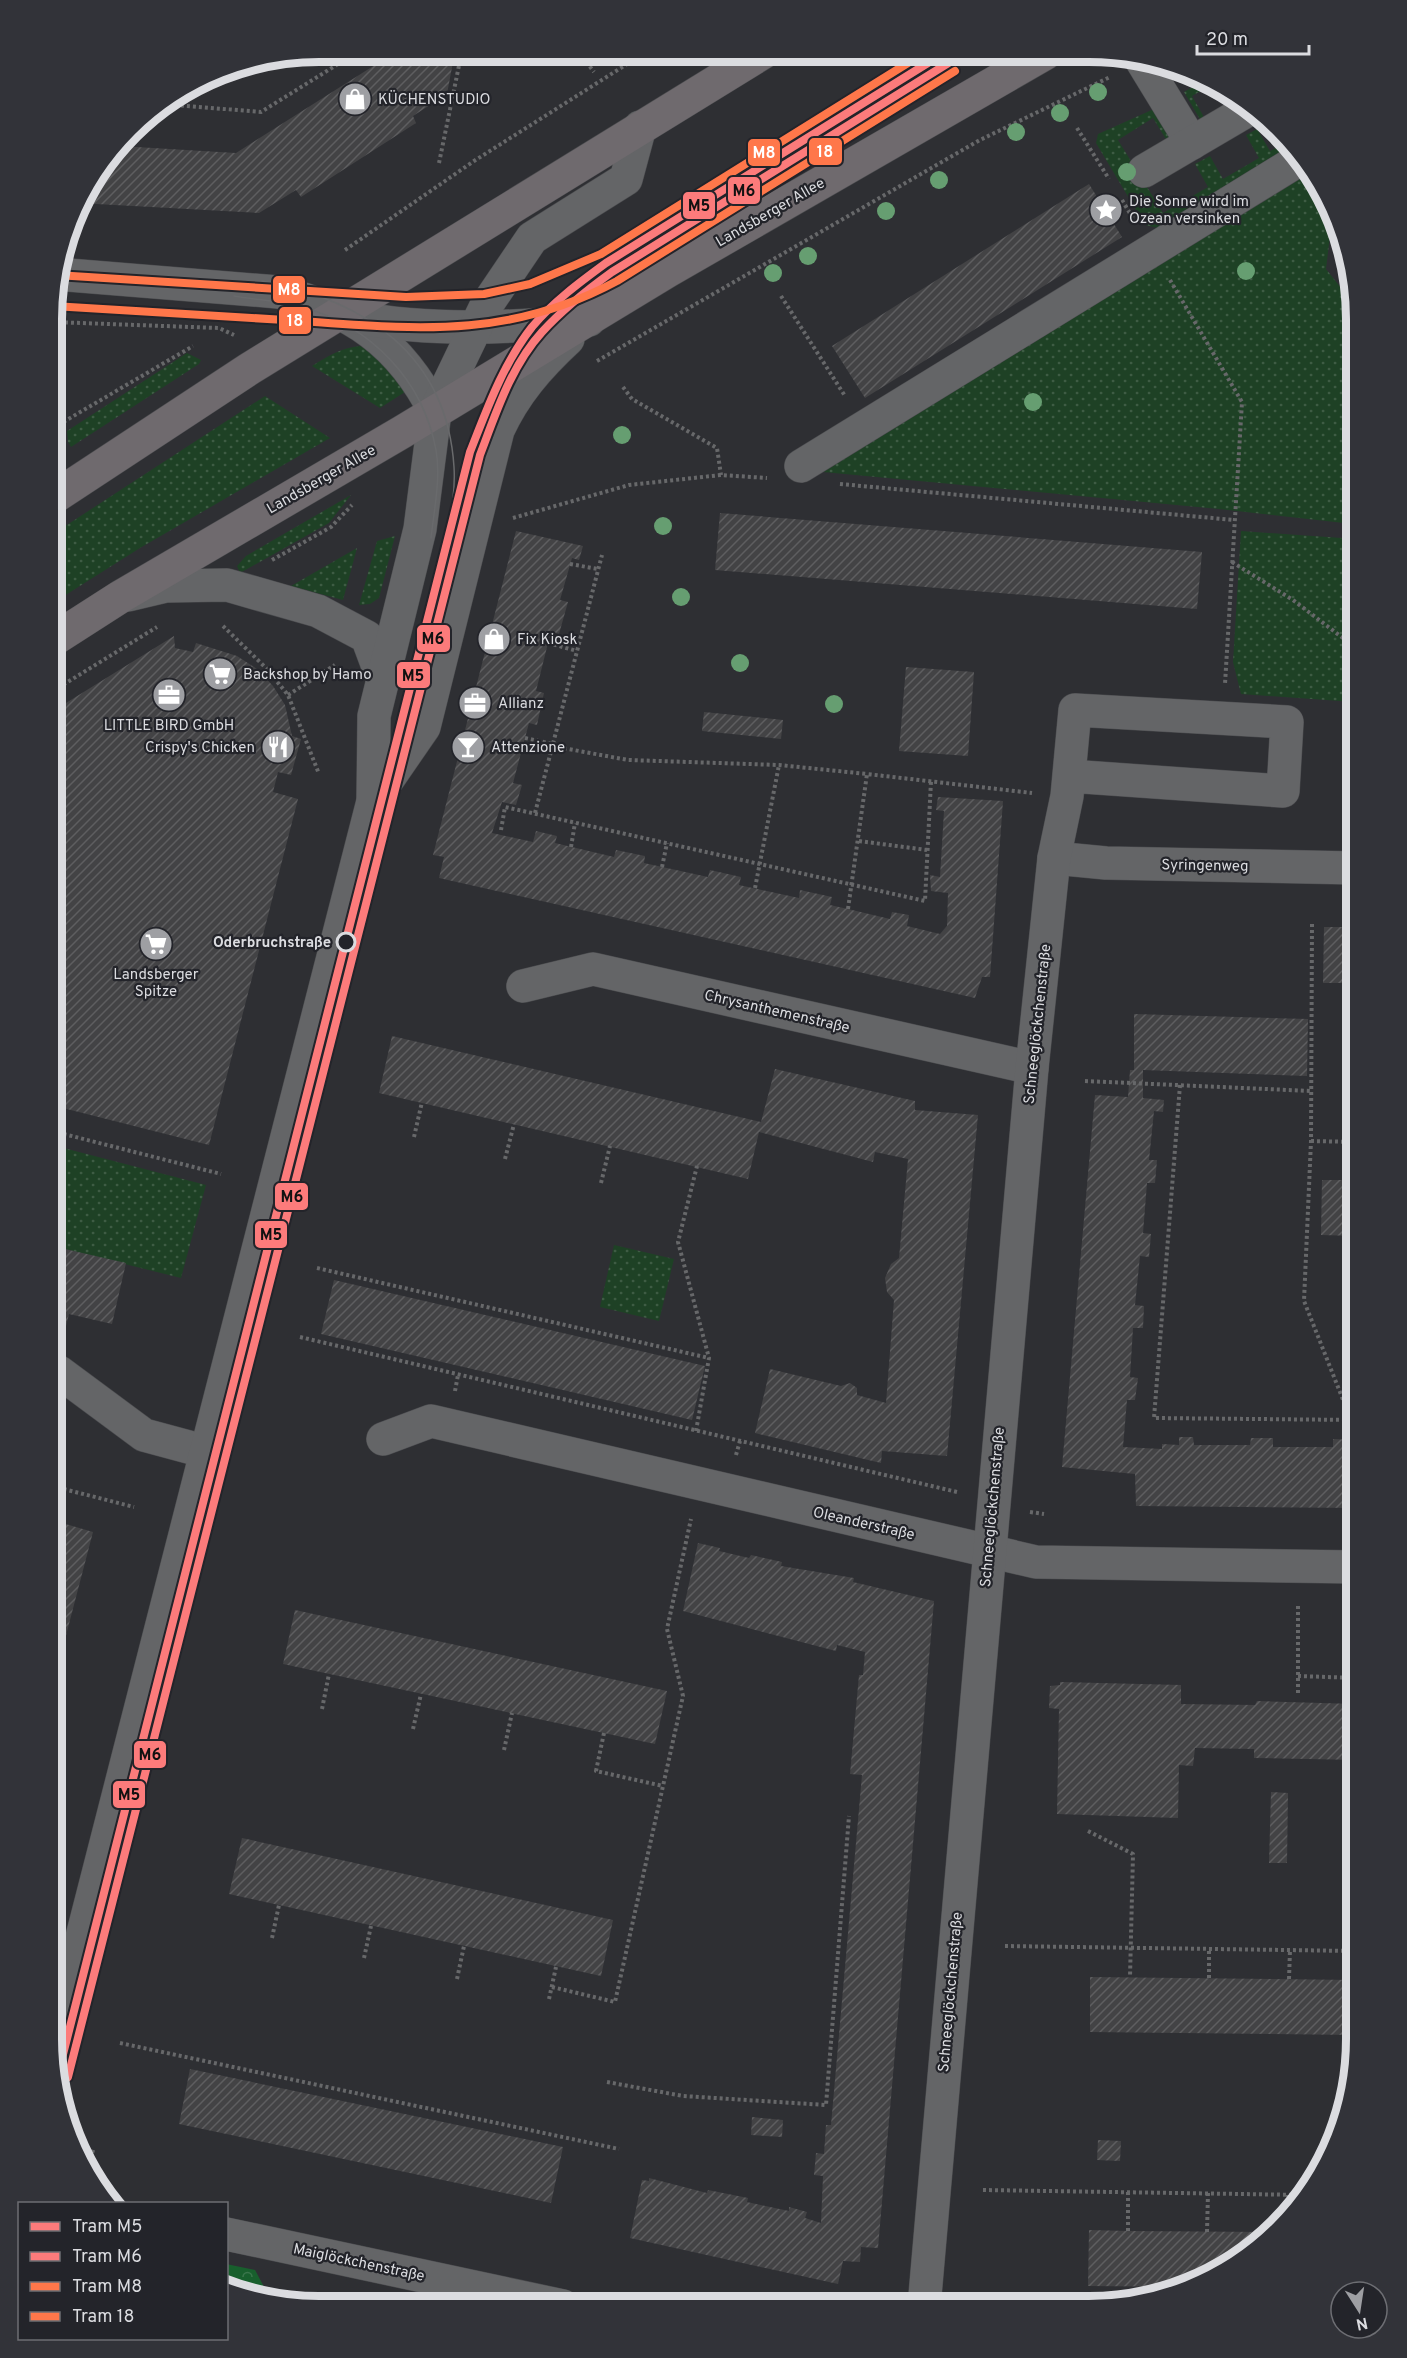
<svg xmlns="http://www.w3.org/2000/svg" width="1407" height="2358" viewBox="0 0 1407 2358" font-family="Overpass,sans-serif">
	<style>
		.green { fill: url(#green-dots) }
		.forest { fill: url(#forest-crowns) }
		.building { fill: url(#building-hatch) }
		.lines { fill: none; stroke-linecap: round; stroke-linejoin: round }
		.minor-casing { stroke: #4a4b4e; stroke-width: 34 }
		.major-casing { stroke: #4a4b4e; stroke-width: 34 }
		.path { stroke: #67686a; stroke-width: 4; stroke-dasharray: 3 3; stroke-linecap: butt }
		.minor { stroke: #646567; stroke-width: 33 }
		.major { stroke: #6f6a6e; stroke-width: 33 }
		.tram { stroke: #696a6c; stroke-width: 1.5 }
		.tram-1-casing { stroke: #23242a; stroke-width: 12 }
		.tram-2-casing { stroke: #23242a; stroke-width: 12 }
		.tram-3-casing { stroke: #23242a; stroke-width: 12 }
		.tram-4-casing { stroke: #23242a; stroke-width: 12 }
		.tram-1 { stroke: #fc7b7b; stroke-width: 8 }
		.tram-2 { stroke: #fc7b7b; stroke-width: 8 }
		.tram-3 { stroke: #ff774a; stroke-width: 8 }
		.tram-4 { stroke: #ff774a; stroke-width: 8 }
		.tree { fill: #669e71 }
		.stop-dot { fill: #23242a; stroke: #dbdce0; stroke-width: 3 }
		.labels { text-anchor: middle; stroke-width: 4.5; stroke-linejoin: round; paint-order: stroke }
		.poi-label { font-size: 15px; fill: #dbdce0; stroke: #23242a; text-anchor: start }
		.street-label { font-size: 15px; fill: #dbdce0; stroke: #23242a }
		.stop-label { font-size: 15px; font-weight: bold; fill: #dbdce0; stroke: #23242a; text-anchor: end }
		.rim { fill: none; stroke: #dbdce0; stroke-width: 8 }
		.line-badge { stroke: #23242a; stroke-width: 2 }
		.badge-label { font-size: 16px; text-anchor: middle; font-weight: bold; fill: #fff }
		.pale-badge-label { font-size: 16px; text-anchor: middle; font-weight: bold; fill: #111 }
	</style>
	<defs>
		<pattern id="green-dots" width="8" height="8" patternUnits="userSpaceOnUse" patternTransform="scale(1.5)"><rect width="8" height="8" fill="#1e4125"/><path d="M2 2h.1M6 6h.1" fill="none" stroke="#3e5c44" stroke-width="1.8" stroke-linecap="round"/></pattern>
		<pattern id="forest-crowns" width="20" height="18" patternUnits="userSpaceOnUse" patternTransform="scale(1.5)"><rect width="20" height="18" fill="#185f2d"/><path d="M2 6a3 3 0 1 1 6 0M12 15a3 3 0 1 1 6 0" fill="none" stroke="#39754b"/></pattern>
		<pattern id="building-hatch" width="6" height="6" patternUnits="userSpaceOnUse" patternTransform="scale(1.5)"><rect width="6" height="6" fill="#434345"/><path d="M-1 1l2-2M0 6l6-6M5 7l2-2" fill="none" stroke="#5e5e60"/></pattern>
	</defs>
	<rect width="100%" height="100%" fill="#2e2f33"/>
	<!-- green -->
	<g class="green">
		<path d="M1205,80L1213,84L1192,96L1205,119L1201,121L1184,92Z"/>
		<path d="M1154,109L1170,139L1167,141L1153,118L1118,140L1163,213L1208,187L1195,164L1210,156L1223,179L1259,158L1246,135L1257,129L1270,151L1287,142L1295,150L1167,230L1145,225L1096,143L1098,134Z"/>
		<path d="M1308,168L1333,211L1326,269L1353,303L1356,318V405L1344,523L1219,509L823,472Z"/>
		<path d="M360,346C380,355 392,374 405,392L380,408L312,366C328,356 341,348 360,346Z"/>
		<path d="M187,353L201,360L199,364L71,447L68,442L67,431Z"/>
		<path d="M265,396L330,438L140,548L53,603V534Z"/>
		<path d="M351,495L329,523L240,573L237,566L246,556Z"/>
		<path d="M1241,531L1356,539L1354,702L1241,694L1233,662Z"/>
		<path d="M395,536L379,598L370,604L359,605L377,541Z"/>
		<path d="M357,548L343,600L291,586Z"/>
		<path d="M52,1145L206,1185L181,1278L52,1246Z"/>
		<path d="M614,1245L674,1259L659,1321L600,1307Z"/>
	</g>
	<!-- forest -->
	<path class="forest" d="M226,2264L255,2270L272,2302L227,2289Z"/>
	<!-- building -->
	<g class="building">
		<path d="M397,51H455L447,94L413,116L416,123L301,197L296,190L259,213L78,203L120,146L236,153Z"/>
		<path d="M1089,184L1122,237L865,398L832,346Z"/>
		<path d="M720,513L1202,552L1197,609L715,570Z"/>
		<path d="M516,531L583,546L579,560L572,558L560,600L568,602L559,634L551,631L536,691L544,693L537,725L529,723L513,783L522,785L516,805L502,802L492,833L533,842L536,831L557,836L555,843L614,857L616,850L645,856L644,863L708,877L710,870L741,877L739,885L799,898L800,890L832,897L830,905L848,909L890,919L892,912L909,915L907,926L940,934L947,926L948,893L931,891L930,875L940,877L944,811L936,810L938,797L1003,801L990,977H982L975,998L439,878L444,857L433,855Z"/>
		<path d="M174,636L175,648L193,652L196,643L237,656L257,669L273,686L285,705L292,736L301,739L291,775L278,772L273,792L298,799L209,1145L55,1106L52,1113L53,711Z"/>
		<path d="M906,667L974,672L968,756L899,751Z"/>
		<path d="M704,712L783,720L781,739L702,731Z"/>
		<path d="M1324,927H1356V983H1323Z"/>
		<path d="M1134,1014L1308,1019L1307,1076L1143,1070V1098L1164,1100L1163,1112L1154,1111L1149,1160H1157L1155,1183H1147L1143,1233L1151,1234L1149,1257L1140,1256L1135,1305L1144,1306L1143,1328H1133L1130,1377L1138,1378L1135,1400H1127L1123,1447L1162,1449V1444L1179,1445V1437H1193L1194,1445H1250L1251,1438H1273V1447H1333V1439L1356,1440V1508L1136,1506L1135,1474L1062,1467L1095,1095L1128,1097L1130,1070H1134Z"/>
		<path d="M392,1036L761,1122L775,1069L915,1101V1110L978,1115L947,1456L882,1451L881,1463L755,1433L770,1369L841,1386L850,1383L857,1388V1395L886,1403L894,1300L887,1292L885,1278L891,1264L899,1258L908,1159L875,1152L873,1162L759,1132L748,1179L379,1093Z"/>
		<path d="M1322,1180H1356V1236L1321,1235Z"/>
		<path d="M52,1246L126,1263L112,1324L69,1314L64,1334L52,1331Z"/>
		<path d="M334,1280L705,1366L692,1420L321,1334Z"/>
		<path d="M52,1520L93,1532L52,1689L51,1688Z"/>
		<path d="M698,1543L720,1548L719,1551L749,1558L751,1555L782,1562L781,1566L854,1578L853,1582L934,1601L878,2248L861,2247L860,2262L843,2261L838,2284L630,2238L642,2180L649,2181V2178L707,2193L708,2190L748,2198L747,2202L789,2211V2207L807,2212L805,2218L821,2223L823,2176L814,2175L816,2153L824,2154L826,2125H831L862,1775L850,1774L859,1675H863L865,1652L837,1645L836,1651L683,1611Z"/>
		<path d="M295,1610L667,1691L655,1744L283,1664Z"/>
		<path d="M1060,1682L1181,1685V1704L1255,1705L1257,1701L1356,1704V1760L1254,1758V1749L1195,1748L1193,1766L1179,1765L1178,1818L1057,1814L1059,1709L1049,1708L1050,1686L1060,1685Z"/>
		<path d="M1271,1792L1288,1793L1287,1863H1269Z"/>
		<path d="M242,1838L613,1920L601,1976L229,1894Z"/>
		<path d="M1090,1977L1355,1980V2035L1090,2032Z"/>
		<path d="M190,2069L563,2147L551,2203L179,2124Z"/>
		<path d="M752,2117L783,2120L782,2137L751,2135Z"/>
		<path d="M1098,2140L1121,2141L1120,2161L1097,2160Z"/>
		<path d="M1089,2230L1128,2231L1271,2232L1252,2252L1191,2287L1088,2286Z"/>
	</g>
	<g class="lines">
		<defs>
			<g id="minor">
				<path d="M1140,58L1192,143"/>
				<path d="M1144,171L1253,107"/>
				<path d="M56,274L278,292C352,309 401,344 435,412"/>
				<path d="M355,317C429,332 515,328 589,320"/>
				<path d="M801,466L1302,158"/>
				<path d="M128,595L166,586L227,585L318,611L367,637L383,680"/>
				<path d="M373,801L424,727L498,430C515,393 538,367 568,339"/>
				<path d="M1054,858L1106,863L1356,868"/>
				<path d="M523,986L593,969L1032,1068"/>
				<path d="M52,1370L59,1372L144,1435L207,1452"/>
				<path d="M383,1439L431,1421L1036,1562L1356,1567"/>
				<path d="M53,2050L373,801L374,716L420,529L435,412L486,306L532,238L626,179L640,127"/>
				<path d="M226,2234L563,2306"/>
				<path d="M924,2307L1032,1068L1054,858L1067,796L1075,710L1287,722L1283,791L1069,776"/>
			</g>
			<g id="major">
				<path d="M53,498L249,369L764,52"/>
				<path d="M53,640L120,597L402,432L668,271L1046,53"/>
			</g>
		</defs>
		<!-- minor casing -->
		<use href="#minor" class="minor-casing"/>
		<!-- major casing -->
		<use href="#major" class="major-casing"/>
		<!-- path -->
		<g class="path">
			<path d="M579,52L594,72"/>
			<path d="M163,104L261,112L359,51"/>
			<path d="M1077,128L1109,179"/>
			<path d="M439,163L462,51"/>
			<path d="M1122,200L1134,220"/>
			<path d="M345,250L474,161L646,52"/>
			<path d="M1170,280L1242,402L1225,684"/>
			<path d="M781,296L845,396"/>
			<path d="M53,322L219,328L234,335"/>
			<path d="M597,361L980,140L1110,77"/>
			<path d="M623,387L632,399L717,448L721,475"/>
			<path d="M53,428L193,346"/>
			<path d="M840,484L1234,520"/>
			<path d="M513,518L629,485L721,475L767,478"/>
			<path d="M272,560L331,527L352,505"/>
			<path d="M1232,562L1293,600L1356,648"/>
			<path d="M570,564L598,569"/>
			<path d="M223,626L266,668L288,695L319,774"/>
			<path d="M548,643L577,651"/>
			<path d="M53,691L157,627"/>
			<path d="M288,695L335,665"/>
			<path d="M525,738L553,744"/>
			<path d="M552,746L628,760L779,765L867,774"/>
			<path d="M535,813L602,555"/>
			<path d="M501,830L505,807L925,901L931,781"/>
			<path d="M859,841L927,850"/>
			<path d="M571,847L575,823"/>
			<path d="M662,867L667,843"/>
			<path d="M755,888L779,765"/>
			<path d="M848,909L867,774L1032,793"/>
			<path d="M1312,924L1311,1141L1304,1301L1351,1420"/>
			<path d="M1085,1081L1311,1091"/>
			<path d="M1180,1085L1154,1418L1356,1420"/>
			<path d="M52,1131L221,1174"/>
			<path d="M414,1137L422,1102"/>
			<path d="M1311,1141L1356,1142"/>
			<path d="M505,1159L514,1124"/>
			<path d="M601,1183L610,1146"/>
			<path d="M317,1268L709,1358"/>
			<path d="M300,1337L957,1492"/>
			<path d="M455,1391L458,1375"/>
			<path d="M696,1431L709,1358L678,1242L697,1166"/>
			<path d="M736,1455L740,1441"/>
			<path d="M52,1486L134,1507"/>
			<path d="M1030,1512L1044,1514"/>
			<path d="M1298,1676L1356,1678"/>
			<path d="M1298,1693V1604"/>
			<path d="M322,1709L329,1674"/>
			<path d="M413,1729L421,1694"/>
			<path d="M604,1733L596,1771L663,1786"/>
			<path d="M504,1750L512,1713"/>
			<path d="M1088,1831L1133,1854L1130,1977"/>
			<path d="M272,1938L279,1905"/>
			<path d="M1005,1946L1355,1951"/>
			<path d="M364,1958L371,1926"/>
			<path d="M1209,1978V1950"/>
			<path d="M457,1979L464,1946"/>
			<path d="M1289,1979L1290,1950"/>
			<path d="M552,1987L615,2002L683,1696L667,1629L691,1519"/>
			<path d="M549,1999L556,1967"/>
			<path d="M120,2043L619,2149"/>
			<path d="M607,2082L683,2096L826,2105L849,1816"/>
			<path d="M87,2170L94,2147"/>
			<path d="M983,2190L1305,2195"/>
			<path d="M1288,2215V2195"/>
			<path d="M1128,2231V2192"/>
			<path d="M1207,2232L1208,2193"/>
		</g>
		<!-- minor -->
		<use href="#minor" class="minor"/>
		<!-- major -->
		<use href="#major" class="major"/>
		<!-- tram -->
		<g class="tram">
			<path d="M262,281C365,300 447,355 454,467C456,497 448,528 443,557"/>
			<path d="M234,296C257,300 280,301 302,307C371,326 423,380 436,450C441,478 434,510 431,538"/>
		</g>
		<defs>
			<path id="tram-1" d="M58,2074L470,452C487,409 503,364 532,327C553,302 580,282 606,263L944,53"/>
			<path id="tram-2" d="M68,2077L480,455C496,413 511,366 542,332C563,309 587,290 612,272L950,62"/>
			<path id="tram-3" d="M56,275L406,297L484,294L530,284L601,254L924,53"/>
			<path id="tram-4" d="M53,306C130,311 207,316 285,320C407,328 504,342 617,281L955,71"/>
		</defs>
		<!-- tram-1 casing -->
		<use href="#tram-1" class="tram-1-casing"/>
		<!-- tram-2 casing -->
		<use href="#tram-2" class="tram-2-casing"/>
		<!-- tram-3 casing -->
		<use href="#tram-3" class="tram-3-casing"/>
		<!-- tram-4 casing -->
		<use href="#tram-4" class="tram-4-casing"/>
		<!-- tram-1 -->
		<use href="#tram-1" class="tram-1"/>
		<!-- tram-2 -->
		<use href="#tram-2" class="tram-2"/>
		<!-- tram-3 -->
		<use href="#tram-3" class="tram-3"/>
		<!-- tram-4 -->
		<use href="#tram-4" class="tram-4"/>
	</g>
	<!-- trees -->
	<g class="tree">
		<circle cx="1098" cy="92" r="9"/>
		<circle cx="1060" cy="113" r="9"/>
		<circle cx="1016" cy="132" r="9"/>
		<circle cx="1127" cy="172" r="9"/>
		<circle cx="939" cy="180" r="9"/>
		<circle cx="886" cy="211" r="9"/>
		<circle cx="808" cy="256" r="9"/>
		<circle cx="1246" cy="271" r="9"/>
		<circle cx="773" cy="273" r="9"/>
		<circle cx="1033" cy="402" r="9"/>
		<circle cx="622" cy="435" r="9"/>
		<circle cx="663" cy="526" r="9"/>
		<circle cx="681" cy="597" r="9"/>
		<circle cx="740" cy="663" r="9"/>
		<circle cx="834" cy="704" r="9"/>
	</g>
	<!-- icons -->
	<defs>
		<symbol id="shop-disc" viewBox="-11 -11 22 22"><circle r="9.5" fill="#9e9fa3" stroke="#23242a"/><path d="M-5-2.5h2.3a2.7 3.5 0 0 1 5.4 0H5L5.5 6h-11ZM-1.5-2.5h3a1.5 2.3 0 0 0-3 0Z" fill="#fff"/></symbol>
		<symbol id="sight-disc" viewBox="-11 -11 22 22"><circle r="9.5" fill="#9e9fa3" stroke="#23242a"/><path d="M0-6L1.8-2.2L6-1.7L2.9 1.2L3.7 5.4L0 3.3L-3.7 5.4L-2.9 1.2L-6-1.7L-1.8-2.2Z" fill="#fff"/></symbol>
		<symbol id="supermarket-disc" viewBox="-11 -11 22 22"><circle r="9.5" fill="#9e9fa3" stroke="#23242a"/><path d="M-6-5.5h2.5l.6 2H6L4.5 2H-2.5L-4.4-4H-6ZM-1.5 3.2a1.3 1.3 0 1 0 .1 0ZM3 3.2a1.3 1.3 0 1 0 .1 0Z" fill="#fff"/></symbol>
		<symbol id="office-disc" viewBox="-11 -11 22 22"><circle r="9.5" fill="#9e9fa3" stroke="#23242a"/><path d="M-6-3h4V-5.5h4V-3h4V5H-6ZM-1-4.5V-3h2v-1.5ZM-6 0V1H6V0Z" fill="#fff"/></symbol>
		<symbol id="restaurant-disc" viewBox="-11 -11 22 22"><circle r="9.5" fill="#9e9fa3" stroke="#23242a"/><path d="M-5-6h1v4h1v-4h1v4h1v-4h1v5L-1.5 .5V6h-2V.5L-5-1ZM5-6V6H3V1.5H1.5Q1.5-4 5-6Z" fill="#fff"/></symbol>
		<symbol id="bar-disc" viewBox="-11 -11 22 22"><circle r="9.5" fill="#9e9fa3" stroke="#23242a"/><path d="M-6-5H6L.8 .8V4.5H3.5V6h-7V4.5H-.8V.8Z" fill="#fff"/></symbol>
	</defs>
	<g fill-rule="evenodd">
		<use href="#shop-disc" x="336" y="80" width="38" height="38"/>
		<use href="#sight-disc" x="1087" y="191" width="38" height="38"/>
		<use href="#shop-disc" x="475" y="620" width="38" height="38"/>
		<use href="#supermarket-disc" x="201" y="655" width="38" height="38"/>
		<use href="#office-disc" x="150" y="676" width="38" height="38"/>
		<use href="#office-disc" x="456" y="684" width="38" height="38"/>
		<use href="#restaurant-disc" x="259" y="728" width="38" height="38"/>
		<use href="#bar-disc" x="449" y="728" width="38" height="38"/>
		<use href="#supermarket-disc" x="137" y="925" width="38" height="38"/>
	</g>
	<!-- markers -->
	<circle class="stop-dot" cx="346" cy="942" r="9"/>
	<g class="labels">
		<!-- poi labels -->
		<g class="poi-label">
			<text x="378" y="104">KÜCHENSTUDIO</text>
			<text x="1129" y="206">Die Sonne wird im<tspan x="1129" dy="17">Ozean versinken</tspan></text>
			<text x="517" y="644">Fix Kiosk</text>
			<text x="243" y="679">Backshop by Hamo</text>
			<text x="498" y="708">Allianz</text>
			<text x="169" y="730" text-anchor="middle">LITTLE BIRD GmbH</text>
			<text x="255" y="752" text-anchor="end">Crispy's Chicken</text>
			<text x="491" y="752">Attenzione</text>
			<text x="156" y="979" text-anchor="middle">Landsberger<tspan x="156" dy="17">Spitze</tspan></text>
		</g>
		<!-- street labels -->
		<g class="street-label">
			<text transform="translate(770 212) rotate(-30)" y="5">Landsberger Allee</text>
			<text transform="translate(321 479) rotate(-30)" y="5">Landsberger Allee</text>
			<text transform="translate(1205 865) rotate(1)" y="5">Syringenweg</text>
			<text transform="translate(777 1011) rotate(13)" y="5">Chrysanthemenstraße</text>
			<text transform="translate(1037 1024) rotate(-84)" y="5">Schneeglöckchenstraße</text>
			<text transform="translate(992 1507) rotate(-85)" y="5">Schneeglöckchenstraße</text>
			<text transform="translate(864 1523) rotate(13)" y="5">Oleanderstraße</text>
			<text transform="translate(950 1992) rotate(-85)" y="5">Schneeglöckchenstraße</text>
			<text transform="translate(359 2262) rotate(12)" y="5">Maiglöckchenstraße</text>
		</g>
		<!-- stop labels -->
		<g class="stop-label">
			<text x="331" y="947">Oderbruchstraße</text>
		</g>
	</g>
	<!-- crop -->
	<path d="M0 0H1407V2358H0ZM319 62H1089A257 257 0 0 1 1346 319V2039A257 257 0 0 1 1089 2296H319A257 257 0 0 1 62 2039V319A257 257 0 0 1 319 62Z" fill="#323339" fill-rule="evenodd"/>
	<path class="rim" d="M319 62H1089A257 257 0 0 1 1346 319V2039A257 257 0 0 1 1089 2296H319A257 257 0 0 1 62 2039V319A257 257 0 0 1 319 62Z"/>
	<g class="line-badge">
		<rect x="808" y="137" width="35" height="29" rx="6" fill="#ff774a"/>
		<rect x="747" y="138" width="34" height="29" rx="6" fill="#ff774a"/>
		<rect x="727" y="176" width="34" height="29" rx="6" fill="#fc7b7b"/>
		<rect x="682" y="191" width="34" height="29" rx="6" fill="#fc7b7b"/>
		<rect x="272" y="275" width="34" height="29" rx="6" fill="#ff774a"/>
		<rect x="278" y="306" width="34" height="29" rx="6" fill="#ff774a"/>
		<rect x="416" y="624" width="35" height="29" rx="6" fill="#fc7b7b"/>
		<rect x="396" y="661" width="35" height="28" rx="6" fill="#fc7b7b"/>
		<rect x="274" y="1182" width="35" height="29" rx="6" fill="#fc7b7b"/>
		<rect x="254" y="1220" width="34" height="29" rx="6" fill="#fc7b7b"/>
		<rect x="133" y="1740" width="34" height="29" rx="6" fill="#fc7b7b"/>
		<rect x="112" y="1780" width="34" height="29" rx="6" fill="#fc7b7b"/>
	</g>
	<g class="badge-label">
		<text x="825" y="157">18</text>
		<text x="764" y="158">M8</text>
		<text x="289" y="295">M8</text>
		<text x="295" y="326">18</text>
	</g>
	<g class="pale-badge-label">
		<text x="744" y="196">M6</text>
		<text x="699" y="211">M5</text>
		<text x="433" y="644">M6</text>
		<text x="413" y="681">M5</text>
		<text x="292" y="1202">M6</text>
		<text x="271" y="1240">M5</text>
		<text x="150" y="1760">M6</text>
		<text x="129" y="1800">M5</text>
	</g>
	<!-- legend -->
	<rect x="18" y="2202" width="210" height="138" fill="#23242a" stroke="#6d6e73" stroke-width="1.5"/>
	<rect x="30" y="2222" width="30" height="9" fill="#fc7b7b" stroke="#6d6e73" stroke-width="1.5"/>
	<text x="72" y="2232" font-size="18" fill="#dbdce0">Tram M5</text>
	<rect x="30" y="2252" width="30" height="9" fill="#fc7b7b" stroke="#6d6e73" stroke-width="1.5"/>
	<text x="72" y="2262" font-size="18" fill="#dbdce0">Tram M6</text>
	<rect x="30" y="2282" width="30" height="9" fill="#ff774a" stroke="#6d6e73" stroke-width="1.5"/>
	<text x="72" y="2292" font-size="18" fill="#dbdce0">Tram M8</text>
	<rect x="30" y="2312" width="30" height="9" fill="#ff774a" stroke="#6d6e73" stroke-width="1.5"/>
	<text x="72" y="2322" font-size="18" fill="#dbdce0">Tram 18</text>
	<!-- north arrow -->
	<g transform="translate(1359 2310) rotate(168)"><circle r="28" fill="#23242a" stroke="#6d6e73" stroke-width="1.5"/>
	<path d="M0-4.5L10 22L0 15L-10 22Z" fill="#9e9fa3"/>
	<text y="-9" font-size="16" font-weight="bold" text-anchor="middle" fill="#dbdce0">N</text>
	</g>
	<!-- scale -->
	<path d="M1197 45v9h112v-9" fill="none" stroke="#dbdce0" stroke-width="3"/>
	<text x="1206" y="45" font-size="18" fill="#dbdce0" stroke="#23242a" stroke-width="4.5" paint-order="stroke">20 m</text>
</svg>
